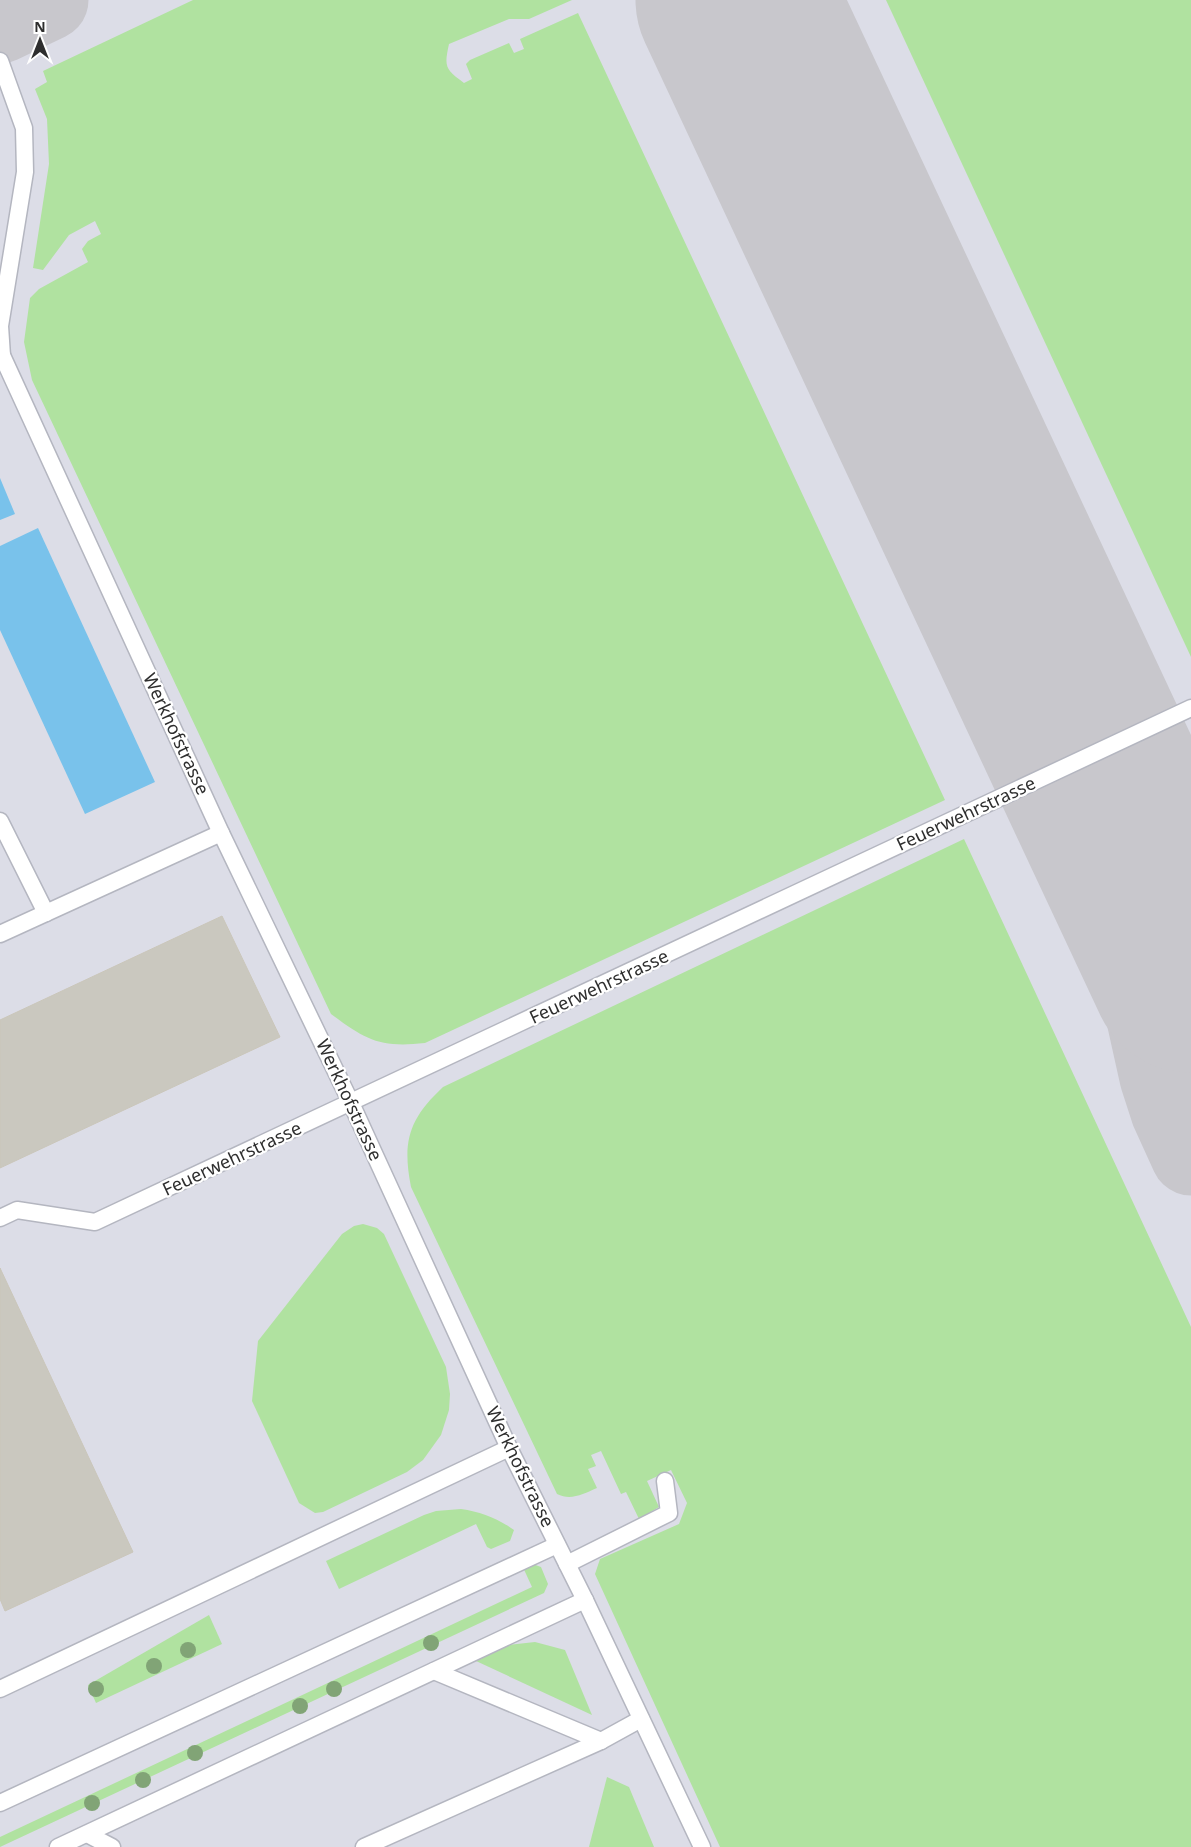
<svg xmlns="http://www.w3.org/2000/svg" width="1191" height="1847" viewBox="0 0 1191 1847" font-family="'Noto Sans',sans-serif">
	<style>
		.airport { fill: #dcdde7 }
		.green { fill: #b0e2a0 }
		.water { fill: #79c2eb }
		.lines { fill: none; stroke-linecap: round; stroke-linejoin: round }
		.taxiway { stroke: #c8c7cc; stroke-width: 81 }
		.runway { stroke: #c8c7cc; stroke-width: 201 }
		.building { fill: #cac8bf; stroke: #cac6ba }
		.lane-casing { stroke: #b4b6c0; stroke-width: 19 }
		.lane { stroke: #fff; stroke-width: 16 }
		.tree { fill: #81a476 }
		.labels { text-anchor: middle; stroke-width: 4.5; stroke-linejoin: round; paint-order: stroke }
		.street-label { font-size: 18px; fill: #2e2e2e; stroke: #fff }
	</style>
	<rect width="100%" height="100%" fill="#eeeae1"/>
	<!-- airport -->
	<rect class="airport" x="0" y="0" width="1191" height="1847"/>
	<!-- green -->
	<g class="green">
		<path d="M193,0H572L529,19H509L449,44C444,67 445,69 464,83L472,79L466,64L470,60L509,43L514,53L524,49L520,39L578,13L945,800L425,1043C380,1048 366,1040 331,1014L32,380L24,342L30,298L39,289L88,262L82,249L88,241L101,234L95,221L69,235L43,270L33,268L49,164L47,119L35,89L47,82L43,71Z"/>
		<path d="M886,0H1191V657Z"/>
		<path d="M964,839L1191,1327V1847H720L595,1574L600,1559L679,1524L687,1503L671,1470L647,1481L659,1507L639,1519L626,1492L621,1494L601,1451L591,1455L596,1466L588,1469L597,1488C583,1494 571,1501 557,1494L411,1187C402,1141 409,1119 443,1087Z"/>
		<path d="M363,1224L377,1228L384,1234L446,1367L450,1394L449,1410L441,1435L423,1460L407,1472L323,1512L315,1513L299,1503L252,1401L258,1341L342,1234L354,1226Z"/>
		<path d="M461,1509C481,1512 497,1518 514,1530L510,1541L491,1549L487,1547L476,1524L339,1589L326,1561L424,1515L436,1511Z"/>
		<path d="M521,1563H530L541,1567L548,1584L544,1593L0,1847V1837L532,1587Z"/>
		<path d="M209,1615L222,1644L96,1703L88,1685Z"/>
		<path d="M535,1642L565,1650L592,1715L476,1661L507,1645Z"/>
		<path d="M607,1777L629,1787L654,1847H589Z"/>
	</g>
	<!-- water -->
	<g class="water">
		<path d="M0,478L15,514L0,520Z"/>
		<path d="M38,528L155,782L85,814L0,630V546Z"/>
	</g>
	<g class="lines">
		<!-- taxiway -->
		<g class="taxiway">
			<path d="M0,23L48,0"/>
			<path d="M1075,726L1085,750L1096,789L1160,1077L1171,1111L1191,1155"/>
		</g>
		<!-- runway -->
		<path class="runway" d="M736,0L1191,972"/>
	</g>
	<!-- building -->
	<g class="building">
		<path d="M222,916L280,1037L0,1168V1020Z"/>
		<path d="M0,1268L133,1552L5,1611L0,1599Z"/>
	</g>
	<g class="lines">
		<defs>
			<g id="lane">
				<path d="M0,61L24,128L25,172L0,326L2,356"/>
				<path d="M0,351L221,833L351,1103L509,1448L585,1600L702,1847"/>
				<path d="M0,821L46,913"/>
				<path d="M0,934L221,833"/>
				<path d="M0,1218L17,1210L95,1222L1191,708"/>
				<path d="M567,1564L669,1513L665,1481"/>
				<path d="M434,1671L601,1741"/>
				<path d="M0,1689L509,1448"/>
				<path d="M0,1803L557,1545"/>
				<path d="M87,1834L112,1847"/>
				<path d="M58,1847L585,1600"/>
				<path d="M364,1847L601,1741L641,1719"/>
			</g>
		</defs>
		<!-- lane casing -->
		<use href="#lane" class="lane-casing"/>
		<!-- lane -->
		<use href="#lane" class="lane"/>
	</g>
	<!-- trees -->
	<g class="tree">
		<circle cx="431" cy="1643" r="8"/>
		<circle cx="188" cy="1650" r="8"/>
		<circle cx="154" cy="1666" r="8"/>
		<circle cx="96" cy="1689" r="8"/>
		<circle cx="334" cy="1689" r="8"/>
		<circle cx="300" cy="1706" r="8"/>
		<circle cx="195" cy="1753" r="8"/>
		<circle cx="143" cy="1780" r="8"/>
		<circle cx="92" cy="1803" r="8"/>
	</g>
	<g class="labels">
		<!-- street labels -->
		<g class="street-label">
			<text transform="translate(176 734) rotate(65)" y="6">Werkhofstrasse</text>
			<text transform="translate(966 814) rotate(-25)" y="6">Feuerwehrstrasse</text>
			<text transform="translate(599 987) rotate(-25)" y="6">Feuerwehrstrasse</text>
			<text transform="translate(349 1100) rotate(65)" y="6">Werkhofstrasse</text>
			<text transform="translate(232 1159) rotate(-25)" y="6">Feuerwehrstrasse</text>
			<text transform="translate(520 1467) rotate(64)" y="6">Werkhofstrasse</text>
		</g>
	</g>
	<!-- north arrow -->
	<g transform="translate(40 40)" stroke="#ffffff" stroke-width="4" paint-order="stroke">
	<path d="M0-4L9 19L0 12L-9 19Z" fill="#2e2e2e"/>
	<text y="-8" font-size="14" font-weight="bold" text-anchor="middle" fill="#2e2e2e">N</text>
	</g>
</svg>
